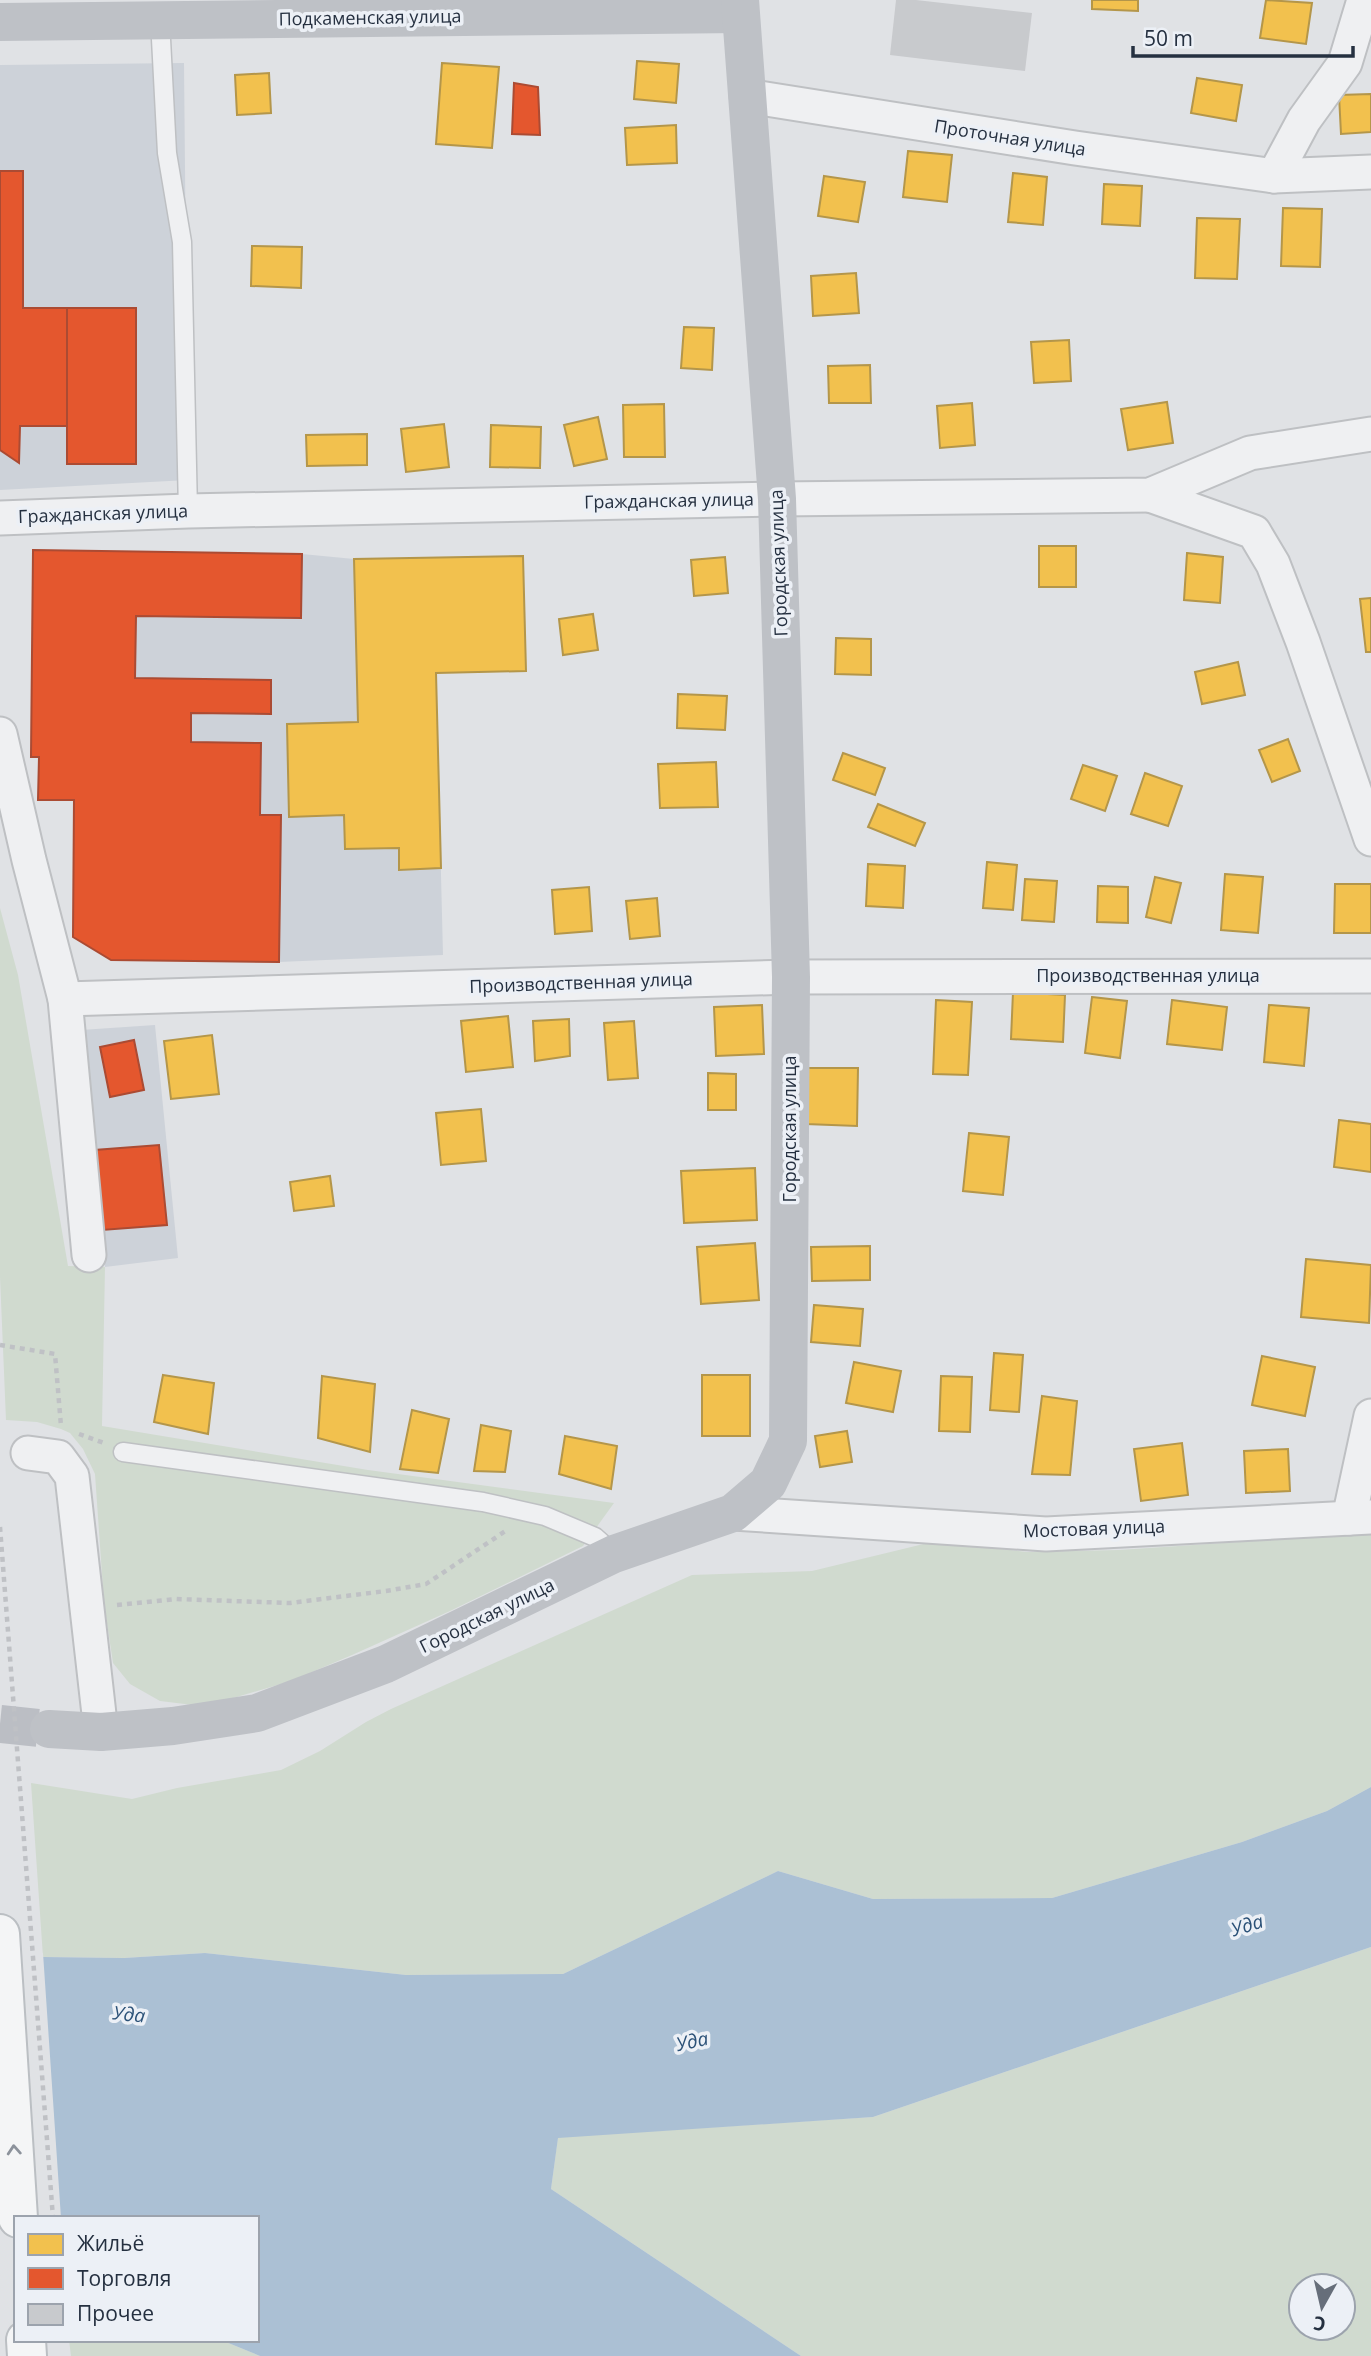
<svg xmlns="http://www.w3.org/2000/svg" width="1371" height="2356" viewBox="0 0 1371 2356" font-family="'Open Sans',sans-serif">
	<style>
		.built { fill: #cdd2d9 }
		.green { fill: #d0dacf; fill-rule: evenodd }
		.water { fill: #abc0d4 }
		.pier { fill: #e0e2e5 }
		.homes { fill: #f2c14e; stroke: #b4964a; stroke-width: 2 }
		.shops { fill: #e4572e; stroke: #ab4b33; stroke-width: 2 }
		.building { fill: #c8cacd }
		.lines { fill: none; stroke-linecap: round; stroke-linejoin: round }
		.secondary-tunnel { stroke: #bbbec4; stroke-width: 38; stroke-dasharray: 38 19; stroke-linecap: butt }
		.lane-casing { stroke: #bec0c3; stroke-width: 21 }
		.street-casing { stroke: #bec0c3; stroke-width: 37 }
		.primary-casing { stroke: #bbbfc3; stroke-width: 42 }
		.path { stroke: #bfc1c5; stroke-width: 4.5; stroke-dasharray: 5 5; stroke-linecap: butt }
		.lane { stroke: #eff0f2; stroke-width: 18 }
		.street { stroke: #eff0f2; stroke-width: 33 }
		.secondary { stroke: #bec1c6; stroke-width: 38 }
		.primary { stroke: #f4f5f6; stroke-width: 38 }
		.path-bridge { stroke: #bfc1c5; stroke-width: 4.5; stroke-dasharray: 5 5; stroke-linecap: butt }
		.oneway { stroke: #8c929b }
		.labels { text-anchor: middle; stroke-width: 7; stroke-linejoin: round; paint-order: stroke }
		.street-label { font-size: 18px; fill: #253040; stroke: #ecf0f6 }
		.water-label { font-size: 19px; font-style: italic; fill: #2b5177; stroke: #ecf0f6 }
	</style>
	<rect width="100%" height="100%" fill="#e0e2e5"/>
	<!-- built -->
	<g class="built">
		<path d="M184,63L188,480L0,490V65Z"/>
		<path d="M33,550L302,554L354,559L523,556L526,671L436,673L443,955L279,962L111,960L73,937L74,801L38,800L39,758L31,757Z"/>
		<path d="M155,1025L178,1258L105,1267L81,1030Z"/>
	</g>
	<!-- green -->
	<g class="green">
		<path d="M0,908L18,975L68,1266L105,1267L102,1426L368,1470L614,1503L583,1546L450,1611L352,1655L291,1681L230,1699L193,1705L160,1701L130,1684L113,1663L104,1603L95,1474L83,1449L70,1433L61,1429L37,1422L6,1420L0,1277Z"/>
		<path d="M1371,1533V1787L1327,1811L1242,1842L1052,1898L873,1899L778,1871L563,1974L406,1975L205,1953L124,1958L43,1957L31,1783L132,1799L177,1788L281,1770L320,1751L366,1722L391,1709L692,1575L812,1571L936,1541L1027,1552L1119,1550Z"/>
		<path d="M1371,1947V2356H801L551,2189L558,2137L873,2117ZM1301,2286H1343V2328H1301Z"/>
		<path d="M69,2340H221L260,2356H71Z"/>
	</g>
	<!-- water -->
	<path class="water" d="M1371,1787V1947L873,2117L558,2138L551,2189L801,2356H260L221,2340H257V2218H16L0,1946L43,1957L124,1958L205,1953L406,1975L563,1974L778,1871L873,1899L1052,1898L1242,1842L1327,1811Z"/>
	<!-- pier -->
	<path class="pier" d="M0,1942L43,1953L61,2218H16V2275L0,2276Z"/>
	<!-- homes -->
	<g class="homes">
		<path d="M1092,0H1138V11L1092,9Z"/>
		<path d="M1266,0L1312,3L1306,44L1260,38Z"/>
		<path d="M637,61L679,64L676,103L634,99Z"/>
		<path d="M442,63L499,67L492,148L436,144Z"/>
		<path d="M269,73L271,113L237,115L235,75Z"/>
		<path d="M1197,78L1242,85L1236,121L1191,113Z"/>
		<path d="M1371,94V132L1341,134L1339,95Z"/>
		<path d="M676,125L677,163L627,165L625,128Z"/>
		<path d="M908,151L952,155L947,202L903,197Z"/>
		<path d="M1013,173L1047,177L1043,225L1008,222Z"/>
		<path d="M824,176L865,182L858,222L818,216Z"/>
		<path d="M1104,184L1142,186L1140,226L1102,224Z"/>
		<path d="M1283,208L1322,209L1320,267L1281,266Z"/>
		<path d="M1197,218L1240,219L1237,279L1195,278Z"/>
		<path d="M252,246L302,247L301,288L251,286Z"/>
		<path d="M856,273L859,313L813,316L811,276Z"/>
		<path d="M684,327L714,328L712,370L681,368Z"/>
		<path d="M1069,340L1071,381L1034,383L1031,342Z"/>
		<path d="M870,365L871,403H829L828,366Z"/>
		<path d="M1167,402L1173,443L1128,450L1121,409Z"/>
		<path d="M972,403L975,445L940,448L937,406Z"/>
		<path d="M664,404L665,457H624L623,405Z"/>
		<path d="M598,417L607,459L574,466L564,425Z"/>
		<path d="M444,424L449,467L406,472L401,429Z"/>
		<path d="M491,425L541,427L540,468L490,467Z"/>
		<path d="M367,434V465L307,466L306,435Z"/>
		<rect x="1039" y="546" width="37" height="41"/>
		<path d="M1187,553L1223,557L1220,603L1184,600Z"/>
		<path d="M523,556L526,671L436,673L441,868L399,870V848L345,849L344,815L289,817L287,724L358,722L354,559Z"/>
		<path d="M725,557L728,593L694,596L691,560Z"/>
		<path d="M1371,598V652H1366L1360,599Z"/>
		<path d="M593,614L598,650L563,655L559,619Z"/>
		<path d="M836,638L871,639V675L835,674Z"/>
		<path d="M1238,662L1245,695L1202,704L1195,672Z"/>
		<path d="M678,694L727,696L725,730L677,728Z"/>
		<path d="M1288,739L1300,771L1272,782L1259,750Z"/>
		<path d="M843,753L885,768L875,795L833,780Z"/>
		<path d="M716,762L718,807L660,808L658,764Z"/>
		<path d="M1083,765L1117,776L1105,811L1071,799Z"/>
		<path d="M1145,773L1182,786L1168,826L1131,814Z"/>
		<path d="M878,804L925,823L915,846L868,827Z"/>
		<path d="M987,862L1017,865L1013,910L983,908Z"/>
		<path d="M868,864L905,866L903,908L866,906Z"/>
		<path d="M1225,874L1263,877L1258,933L1221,930Z"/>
		<path d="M1155,877L1181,883L1171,923L1146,917Z"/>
		<path d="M1025,879L1057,881L1054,922L1022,920Z"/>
		<path d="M1335,884H1371V933H1334Z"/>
		<path d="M1098,886L1128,887V923L1097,922Z"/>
		<path d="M589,887L592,931L555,934L552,890Z"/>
		<path d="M657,898L660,936L630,939L626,901Z"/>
		<path d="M1013,992L1065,995L1063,1042L1011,1039Z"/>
		<path d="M1092,997L1127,1001L1120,1058L1085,1053Z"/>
		<path d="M936,1000L972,1002L968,1075L933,1074Z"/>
		<path d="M1172,1000L1227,1007L1222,1050L1167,1044Z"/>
		<path d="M762,1005L764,1054L716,1056L714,1007Z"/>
		<path d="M1269,1005L1309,1008L1304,1066L1264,1062Z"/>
		<path d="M508,1016L513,1067L466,1072L461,1021Z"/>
		<path d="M569,1019L570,1056L535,1061L533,1021Z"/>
		<path d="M634,1021L638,1078L608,1080L604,1023Z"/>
		<path d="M212,1035L219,1094L171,1099L164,1041Z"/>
		<path d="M807,1068H858L857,1126L806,1124Z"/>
		<path d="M708,1073L736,1074V1110H708Z"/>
		<path d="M481,1109L486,1161L441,1165L436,1113Z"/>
		<path d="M1339,1120L1371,1124V1172L1334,1167Z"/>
		<path d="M969,1133L1009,1137L1003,1195L963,1191Z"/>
		<path d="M755,1168L757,1220L684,1223L681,1171Z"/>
		<path d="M330,1176L334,1206L294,1211L290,1182Z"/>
		<path d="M755,1243L759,1300L701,1304L697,1247Z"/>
		<path d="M870,1246V1280L812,1281L811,1247Z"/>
		<path d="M1306,1259L1371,1265L1369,1323L1301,1317Z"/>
		<path d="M814,1305L863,1309L860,1346L811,1342Z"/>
		<path d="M994,1353L1023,1355L1019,1412L990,1410Z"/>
		<path d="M1262,1356L1315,1367L1305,1416L1252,1405Z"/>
		<path d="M854,1362L901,1371L893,1412L846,1403Z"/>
		<path d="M163,1375L214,1383L208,1434L154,1422Z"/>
		<rect x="702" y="1375" width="48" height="61"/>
		<path d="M322,1376L375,1384L370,1452L318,1438Z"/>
		<path d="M941,1376L972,1377L970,1432L939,1431Z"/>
		<path d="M1042,1396L1077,1401L1070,1475L1032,1474Z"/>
		<path d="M412,1410L449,1419L438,1473L400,1469Z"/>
		<path d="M481,1425L511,1431L505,1472L474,1471Z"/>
		<path d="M847,1431L852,1462L820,1467L815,1436Z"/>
		<path d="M565,1436L617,1446L611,1489L559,1474Z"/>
		<path d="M1182,1443L1188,1495L1141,1501L1134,1449Z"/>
		<path d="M1288,1449L1290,1491L1246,1493L1244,1451Z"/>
	</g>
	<!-- shops -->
	<g class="shops">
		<path d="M514,83L538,87L540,135L512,134Z"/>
		<path d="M0,171H23V308H67V426H20L19,463L0,450Z"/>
		<rect x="67" y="308" width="69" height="156"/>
		<path d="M33,550L302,554L301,618L136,616L135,678L271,680V714L191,713V742L261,743L260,815H281L279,962L111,960L73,937L74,800H38L39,757H31Z"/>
		<path d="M134,1040L144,1090L110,1097L100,1047Z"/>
		<path d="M159,1145L167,1225L102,1230L95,1150Z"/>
	</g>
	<!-- building -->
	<path class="building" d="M896,0H916L1032,13L1025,71L890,55Z"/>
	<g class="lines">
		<!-- secondary-tunnel -->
		<path class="secondary-tunnel" d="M0,1724L49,1729"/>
		<defs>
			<g id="lane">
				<path d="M160,20L167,153L182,242L188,511"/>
				<path d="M123,1452L483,1502L545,1516L595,1537L614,1554"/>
			</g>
			<g id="street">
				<path d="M747,96L1075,148L1274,176L1371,172"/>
				<path d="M1274,176L1304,120L1345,63L1364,0"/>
				<path d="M1150,495L1254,532L1273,564L1303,642L1371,839"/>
				<path d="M0,518L188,511L777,499L1150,495L1250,453L1371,434"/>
				<path d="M0,734L29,860L65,999L791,977L1371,976"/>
				<path d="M65,999L89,1255"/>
				<path d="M28,1453L58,1457L72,1476L101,1732"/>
				<path d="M733,1513L1046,1534L1371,1517"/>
				<path d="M1349,1518L1371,1416"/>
			</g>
			<g id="primary">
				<path d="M0,1934L18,2218"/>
				<path d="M26,2340L27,2356"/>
			</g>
		</defs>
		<!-- lane casing -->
		<use href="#lane" class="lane-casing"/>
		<!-- street casing -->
		<use href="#street" class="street-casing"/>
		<!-- primary casing -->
		<use href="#primary" class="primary-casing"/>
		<!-- path -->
		<g class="path">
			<path d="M0,1345L55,1354L61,1426"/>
			<path d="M79,1434L104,1443"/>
			<path d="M117,1605L176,1599L290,1603L386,1591L426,1584L507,1530"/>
		</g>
		<!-- lane -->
		<use href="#lane" class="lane"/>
		<!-- street -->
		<use href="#street" class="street"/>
		<!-- secondary -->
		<g class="secondary">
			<path d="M0,22L740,14"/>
			<path d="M49,1729L101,1732L173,1726L257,1713L386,1664L614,1554L733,1513L768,1483L788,1441L791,977L777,499L740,0"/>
		</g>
		<!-- primary -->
		<use href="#primary" class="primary"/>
		<!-- path-bridge -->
		<path class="path-bridge" d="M0,1527L53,2218"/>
	</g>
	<!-- one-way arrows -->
	<defs><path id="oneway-chevron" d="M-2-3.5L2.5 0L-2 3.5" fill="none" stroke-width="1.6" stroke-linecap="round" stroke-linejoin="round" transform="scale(1.75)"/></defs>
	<use class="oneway" href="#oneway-chevron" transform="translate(14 2150) rotate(-94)"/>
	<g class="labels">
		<!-- street labels -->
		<g class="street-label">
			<text transform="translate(370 18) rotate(-1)" y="6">Подкаменская улица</text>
			<text transform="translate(1010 138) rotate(9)" y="6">Проточная улица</text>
			<text transform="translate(669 501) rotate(-1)" y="6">Гражданская улица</text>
			<text transform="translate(103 514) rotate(-2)" y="6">Гражданская улица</text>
			<text transform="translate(779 563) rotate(-92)" y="6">Городская улица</text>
			<text x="1148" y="982">Производственная улица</text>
			<text transform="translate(581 983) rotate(-2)" y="6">Производственная улица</text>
			<text transform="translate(790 1129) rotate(-90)" y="6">Городская улица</text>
			<text transform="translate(1094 1529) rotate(-2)" y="6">Мостовая улица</text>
			<text transform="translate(487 1616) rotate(-26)" y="6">Городская улица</text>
		</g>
		<!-- water labels -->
		<g class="water-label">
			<text transform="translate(1247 1925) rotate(-17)" y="7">Уда</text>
			<text transform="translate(129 2014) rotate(6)" y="7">Уда</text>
			<text transform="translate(692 2041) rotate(-12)" y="7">Уда</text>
		</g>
	</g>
	<!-- legend -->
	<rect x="14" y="2216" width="245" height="126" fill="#ecf0f6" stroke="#9ca3ad" stroke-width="2"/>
	<rect x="28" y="2234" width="35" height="21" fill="#f2c14e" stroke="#9ca3ad" stroke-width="2"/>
	<text x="77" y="2251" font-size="21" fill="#253040">Жильё</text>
	<rect x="28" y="2268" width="35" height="21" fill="#e4572e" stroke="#9ca3ad" stroke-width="2"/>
	<text x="77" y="2286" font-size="21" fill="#253040">Торговля</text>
	<rect x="28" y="2304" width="35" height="21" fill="#c8cacd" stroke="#9ca3ad" stroke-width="2"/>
	<text x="77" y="2321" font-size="21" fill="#253040">Прочее</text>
	<!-- north arrow -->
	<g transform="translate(1322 2307) rotate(188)"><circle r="33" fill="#ecf0f6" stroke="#9ca3ad" stroke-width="2"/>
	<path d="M0-5L12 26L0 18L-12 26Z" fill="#666e7a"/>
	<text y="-10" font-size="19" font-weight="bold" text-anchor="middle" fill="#253040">С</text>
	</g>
	<!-- scale -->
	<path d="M1133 46v10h220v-10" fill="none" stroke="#253040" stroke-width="3.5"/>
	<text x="1144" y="46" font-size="21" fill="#253040" stroke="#ecf0f6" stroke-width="5" paint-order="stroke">50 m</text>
</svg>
